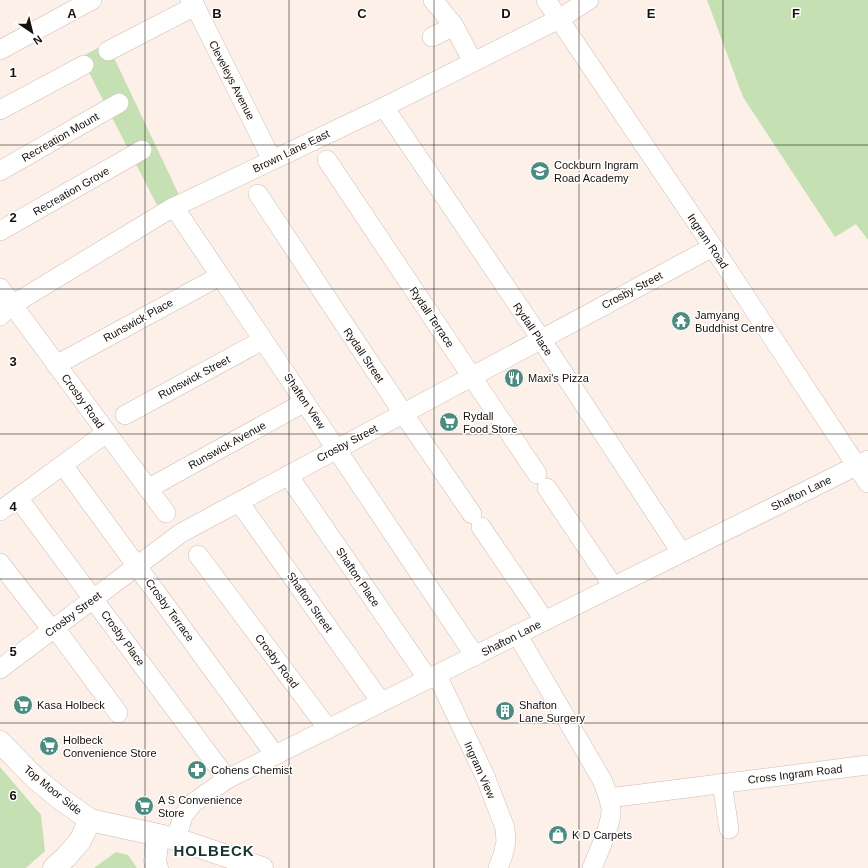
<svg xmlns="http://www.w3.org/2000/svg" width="868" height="868" viewBox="0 0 868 868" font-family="Helvetica,sans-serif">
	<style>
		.green { fill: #c5e0b3 }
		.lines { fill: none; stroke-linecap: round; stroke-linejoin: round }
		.street-casing { stroke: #d0bbb0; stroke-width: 20 }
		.secondary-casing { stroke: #d0bbb0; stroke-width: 23 }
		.street { stroke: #fff; stroke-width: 19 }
		.secondary { stroke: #fff; stroke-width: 22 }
		.grid { fill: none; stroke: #17100c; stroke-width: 1; stroke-opacity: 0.55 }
		.labels { text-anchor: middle; stroke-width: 3; stroke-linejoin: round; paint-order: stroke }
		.street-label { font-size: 11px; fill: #17100c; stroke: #fff }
		.poi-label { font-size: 11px; fill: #17100c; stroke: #fff; text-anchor: start }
		.district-label { font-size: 15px; font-weight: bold; letter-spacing: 1px; fill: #143530; stroke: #fff }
		.grid-label { font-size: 13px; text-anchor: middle; font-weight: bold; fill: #17100c; stroke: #fff; stroke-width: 3; stroke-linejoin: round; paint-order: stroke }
	</style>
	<rect width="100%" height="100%" fill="#fdf0e9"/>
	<!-- green -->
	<g class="green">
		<path d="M707,0H868V240L856,224L835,237L743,97Z"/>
		<path d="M107,43L181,199L160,211L81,57Z"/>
		<path d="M0,767L41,815L45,851L26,868H0Z"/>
		<path d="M116,852L128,855L137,868H94Z"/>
	</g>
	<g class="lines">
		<defs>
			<g id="street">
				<path d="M190,0L195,6L272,160"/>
				<path d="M433,0L454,26L473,62"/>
				<path d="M546,0L713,247L868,483"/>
				<path d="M432,37L454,26"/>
				<path d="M0,50L92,0"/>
				<path d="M108,51L195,6"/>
				<path d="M384,107L541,339L681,552"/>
				<path d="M0,110L84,65"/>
				<path d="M327,160L537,474"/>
				<path d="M0,171L119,103"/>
				<path d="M258,194L403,413L472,514"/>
				<path d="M174,207L475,656"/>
				<path d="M0,231L142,150"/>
				<path d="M0,288L166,513"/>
				<path d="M0,316L12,305L170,209L384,107L559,19L589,0"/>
				<path d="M56,365L220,276"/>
				<path d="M125,415L263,340"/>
				<path d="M63,465L275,755"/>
				<path d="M288,475L428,679"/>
				<path d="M149,488L305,402"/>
				<path d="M547,488L613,586"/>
				<path d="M18,498L227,779"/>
				<path d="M239,502L381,702"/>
				<path d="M0,511L106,433"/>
				<path d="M481,527L545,621"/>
				<path d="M198,555L328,729"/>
				<path d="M0,563L52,630"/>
				<path d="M55,628L118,713"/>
				<path d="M517,634L602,780C606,790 610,799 611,809C612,824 598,853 592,868"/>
				<path d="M0,669L181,533L713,247"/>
				<path d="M437,675L485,776L505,828L506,842L503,855L498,868"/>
				<path d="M722,783L729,829"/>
				<path d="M609,798L868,765"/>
				<path d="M176,839L183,816L193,803L227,779L868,460"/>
			</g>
			<g id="secondary">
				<path d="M0,742L35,778L58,797L90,820L176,839L262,868"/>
				<path d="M54,868L66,857L80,841L90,820"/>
				<path d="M157,868L155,861L158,835"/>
			</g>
		</defs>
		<!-- street casing -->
		<use href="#street" class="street-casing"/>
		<!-- secondary casing -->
		<use href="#secondary" class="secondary-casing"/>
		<!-- street -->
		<use href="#street" class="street"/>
		<!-- secondary -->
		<use href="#secondary" class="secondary"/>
	</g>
	<!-- grid -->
	<path class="grid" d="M145,0V868M289,0V868M434,0V868M579,0V868M723,0V868M0,145H868M0,289H868M0,434H868M0,579H868M0,723H868"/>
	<!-- icons -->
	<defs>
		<symbol id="school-disc" viewBox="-11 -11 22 22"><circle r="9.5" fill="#498d82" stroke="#fff"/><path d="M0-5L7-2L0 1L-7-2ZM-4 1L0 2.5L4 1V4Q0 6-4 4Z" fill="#fff"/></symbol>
		<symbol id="temple-disc" viewBox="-11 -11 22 22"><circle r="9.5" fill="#498d82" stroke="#fff"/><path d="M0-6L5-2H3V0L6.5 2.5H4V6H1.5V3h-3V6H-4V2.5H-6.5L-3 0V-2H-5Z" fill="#fff"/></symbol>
		<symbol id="restaurant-disc" viewBox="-11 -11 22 22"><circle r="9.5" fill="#498d82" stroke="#fff"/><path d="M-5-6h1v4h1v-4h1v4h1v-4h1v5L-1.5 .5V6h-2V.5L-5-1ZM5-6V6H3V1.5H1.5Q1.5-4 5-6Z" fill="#fff"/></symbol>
		<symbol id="supermarket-disc" viewBox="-11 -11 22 22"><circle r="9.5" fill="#498d82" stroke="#fff"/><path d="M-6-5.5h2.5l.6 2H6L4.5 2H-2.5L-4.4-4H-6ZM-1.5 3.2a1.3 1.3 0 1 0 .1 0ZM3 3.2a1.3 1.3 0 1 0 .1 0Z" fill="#fff"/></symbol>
		<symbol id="building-disc" viewBox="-11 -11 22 22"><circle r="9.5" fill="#498d82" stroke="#fff"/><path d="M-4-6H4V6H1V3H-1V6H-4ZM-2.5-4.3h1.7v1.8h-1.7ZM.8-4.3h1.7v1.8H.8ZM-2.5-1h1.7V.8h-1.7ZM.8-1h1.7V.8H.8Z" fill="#fff"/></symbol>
		<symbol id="pharmacy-disc" viewBox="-11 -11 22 22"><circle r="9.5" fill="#498d82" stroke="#fff"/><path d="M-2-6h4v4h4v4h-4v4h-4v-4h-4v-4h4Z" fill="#fff"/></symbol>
		<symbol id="shop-disc" viewBox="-11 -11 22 22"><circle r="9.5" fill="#498d82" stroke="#fff"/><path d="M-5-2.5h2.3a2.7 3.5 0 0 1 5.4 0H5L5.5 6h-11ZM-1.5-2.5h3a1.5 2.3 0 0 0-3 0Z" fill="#fff"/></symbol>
	</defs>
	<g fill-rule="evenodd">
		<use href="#school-disc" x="529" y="160" width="22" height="22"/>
		<use href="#temple-disc" x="670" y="310" width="22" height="22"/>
		<use href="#restaurant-disc" x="503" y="367" width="22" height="22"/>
		<use href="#supermarket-disc" x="438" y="411" width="22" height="22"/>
		<use href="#supermarket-disc" x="12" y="694" width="22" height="22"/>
		<use href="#building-disc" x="494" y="700" width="22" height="22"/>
		<use href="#supermarket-disc" x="38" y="735" width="22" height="22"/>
		<use href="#pharmacy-disc" x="186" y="759" width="22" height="22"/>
		<use href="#supermarket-disc" x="133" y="795" width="22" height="22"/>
		<use href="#shop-disc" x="547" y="824" width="22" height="22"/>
	</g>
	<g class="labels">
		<!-- street labels -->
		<g class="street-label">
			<text transform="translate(232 80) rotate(63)" y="4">Cleveleys Avenue</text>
			<text transform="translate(60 137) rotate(-30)" y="4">Recreation Mount</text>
			<text transform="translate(291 151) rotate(-26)" y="4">Brown Lane East</text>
			<text transform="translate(71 191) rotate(-30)" y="4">Recreation Grove</text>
			<text transform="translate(708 241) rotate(56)" y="4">Ingram Road</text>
			<text transform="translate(632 290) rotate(-28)" y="4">Crosby Street</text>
			<text transform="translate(432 317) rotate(56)" y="4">Rydall Terrace</text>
			<text transform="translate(138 320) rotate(-29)" y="4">Runswick Place</text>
			<text transform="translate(533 329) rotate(56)" y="4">Rydall Place</text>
			<text transform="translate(364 355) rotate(56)" y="4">Rydall Street</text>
			<text transform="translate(194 377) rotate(-28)" y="4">Runswick Street</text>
			<text transform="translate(83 401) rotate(54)" y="4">Crosby Road</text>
			<text transform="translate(305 401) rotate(56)" y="4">Shafton View</text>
			<text transform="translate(347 443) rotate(-28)" y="4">Crosby Street</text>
			<text transform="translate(227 445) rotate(-29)" y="4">Runswick Avenue</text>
			<text transform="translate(801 493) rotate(-26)" y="4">Shafton Lane</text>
			<text transform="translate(358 577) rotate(56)" y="4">Shafton Place</text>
			<text transform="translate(310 602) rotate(55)" y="4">Shafton Street</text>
			<text transform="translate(170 610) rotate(54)" y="4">Crosby Terrace</text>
			<text transform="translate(73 614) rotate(-37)" y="4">Crosby Street</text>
			<text transform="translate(123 638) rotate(54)" y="4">Crosby Place</text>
			<text transform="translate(511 638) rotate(-27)" y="4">Shafton Lane</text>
			<text transform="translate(277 661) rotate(53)" y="4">Crosby Road</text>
			<text transform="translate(480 770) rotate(66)" y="4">Ingram View</text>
			<text transform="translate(795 774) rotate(-7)" y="4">Cross Ingram Road</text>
			<text transform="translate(53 790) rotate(39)" y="4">Top Moor Side</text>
		</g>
		<!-- poi labels -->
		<g class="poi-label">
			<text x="554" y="169">Cockburn Ingram<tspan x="554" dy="13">Road Academy</tspan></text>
			<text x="695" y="319">Jamyang<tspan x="695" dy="13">Buddhist Centre</tspan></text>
			<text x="528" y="382">Maxi's Pizza</text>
			<text x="463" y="420">Rydall<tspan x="463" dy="13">Food Store</tspan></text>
			<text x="37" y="709">Kasa Holbeck</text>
			<text x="519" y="709">Shafton<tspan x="519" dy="13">Lane Surgery</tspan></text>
			<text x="63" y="744">Holbeck<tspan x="63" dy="13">Convenience Store</tspan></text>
			<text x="211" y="774">Cohens Chemist</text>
			<text x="158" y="804">A S Convenience<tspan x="158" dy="13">Store</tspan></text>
			<text x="572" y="839">K D Carpets</text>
		</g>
		<!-- district labels -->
		<g class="district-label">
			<text x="214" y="856">HOLBECK</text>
		</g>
	</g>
	<g class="grid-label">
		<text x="72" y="18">A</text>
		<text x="217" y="18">B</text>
		<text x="362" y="18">C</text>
		<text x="506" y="18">D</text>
		<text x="651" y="18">E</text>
		<text x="796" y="18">F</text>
		<text x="13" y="77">1</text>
		<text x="13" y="222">2</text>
		<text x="13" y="366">3</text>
		<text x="13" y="511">4</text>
		<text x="13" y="656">5</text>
		<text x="13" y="800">6</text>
	</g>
	<!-- north arrow -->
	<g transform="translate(32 32) rotate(145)" stroke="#ffffff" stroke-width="3" paint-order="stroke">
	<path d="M0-3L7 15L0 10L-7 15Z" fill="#17100c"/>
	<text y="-6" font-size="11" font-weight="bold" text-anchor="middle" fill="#17100c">N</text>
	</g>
</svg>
